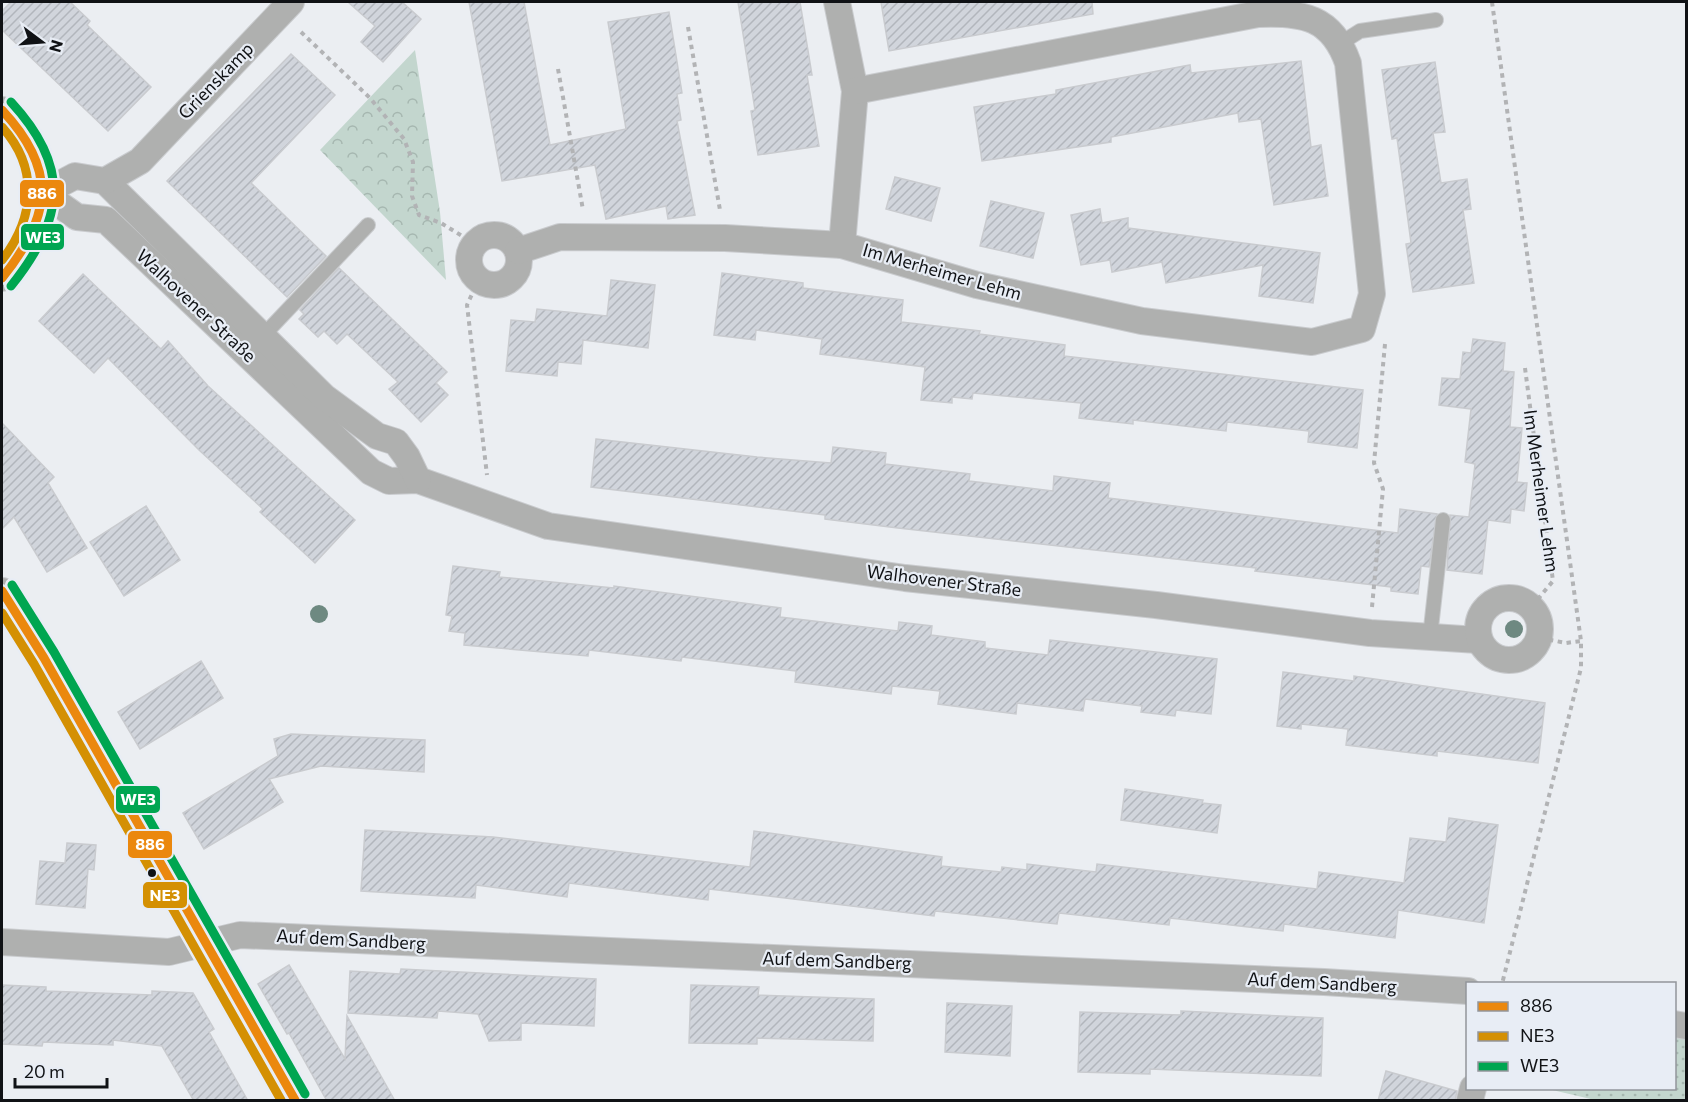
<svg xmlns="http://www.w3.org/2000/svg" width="1688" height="1102" viewBox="0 0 1688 1102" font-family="Commissioner,sans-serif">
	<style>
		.grass { fill: url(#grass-dots) }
		.forest { fill: url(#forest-crowns) }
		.building { fill: url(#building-hatch); stroke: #c9cbcf; stroke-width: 1.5 }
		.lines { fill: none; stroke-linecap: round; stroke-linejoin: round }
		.service-casing { stroke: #c9cbce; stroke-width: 16 }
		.minor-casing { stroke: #c9cbce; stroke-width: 28 }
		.path { stroke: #b2b3b5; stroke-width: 4; stroke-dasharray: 4.5 4.5; stroke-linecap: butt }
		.service { stroke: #afb0af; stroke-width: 14 }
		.minor { stroke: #afb0af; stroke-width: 26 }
		.bus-1-casing { stroke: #e8edf5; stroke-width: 14 }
		.bus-2-casing { stroke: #e8edf5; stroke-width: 14 }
		.bus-3-casing { stroke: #e8edf5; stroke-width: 14 }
		.bus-1 { stroke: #eb880e; stroke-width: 9 }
		.bus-2 { stroke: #d49003; stroke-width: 9 }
		.bus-3 { stroke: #00a651; stroke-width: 9 }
		.tree { fill: #6e8981 }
		.bus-dot { fill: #101215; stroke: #e8edf5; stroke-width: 2 }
		.labels { text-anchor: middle; stroke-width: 4.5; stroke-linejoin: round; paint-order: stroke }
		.street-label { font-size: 18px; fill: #101215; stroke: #e8edf5 }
		.line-badge { stroke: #e8edf5; stroke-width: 2 }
		.badge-label { font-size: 16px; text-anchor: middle; font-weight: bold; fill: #fff }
	</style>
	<defs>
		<pattern id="grass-dots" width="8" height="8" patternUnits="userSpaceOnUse" patternTransform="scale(1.5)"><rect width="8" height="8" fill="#c3d6ce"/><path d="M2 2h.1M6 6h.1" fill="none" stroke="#a6b7b0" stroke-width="1.8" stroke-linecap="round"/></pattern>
		<pattern id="forest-crowns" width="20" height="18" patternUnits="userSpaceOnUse" patternTransform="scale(1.5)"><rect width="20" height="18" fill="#c3d6ce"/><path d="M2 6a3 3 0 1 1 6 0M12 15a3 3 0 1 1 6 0" fill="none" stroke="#a6b7b0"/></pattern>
		<pattern id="building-hatch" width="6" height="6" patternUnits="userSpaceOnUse" patternTransform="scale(1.5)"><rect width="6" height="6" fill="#d1d5dc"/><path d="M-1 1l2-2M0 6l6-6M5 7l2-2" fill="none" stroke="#b2b6bc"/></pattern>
	</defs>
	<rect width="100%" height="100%" fill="#ebeef2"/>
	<!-- grass -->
	<path class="grass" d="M1675,1035L1686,1037V1100H1595L1548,1089L1674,1088Z"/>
	<!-- forest -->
	<path class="forest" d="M415,50L440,212L446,280L320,150Z"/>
	<!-- building -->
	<g class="building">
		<path d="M11,2H70L90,21L87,25L151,87L108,131L2,30V11Z"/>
		<path d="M348,2H402L421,19L383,62L361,42L375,26Z"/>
		<path d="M469,2H524L550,145L626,129L608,22L669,12L682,93L677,94L681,120L677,121L695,215L668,219L666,206L606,219L595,165L502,181Z"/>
		<path d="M738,2H800L812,75H807L819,146L758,155L751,111L755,110Z"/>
		<path d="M881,2H1092L1093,14L889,51Z"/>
		<path d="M291,54L335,95L251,183L326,256L287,297L167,181Z"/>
		<path d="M1301,61L1311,147L1321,145L1328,196L1274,205L1261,119L1239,122L1238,113L1111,137V142L982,161L974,107L1056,94V90L1190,65L1191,73Z"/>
		<path d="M1435,62L1445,132L1433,133L1441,183L1467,179L1471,209L1463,210L1474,283L1413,292L1406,244L1411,243L1397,138L1392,139L1382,70Z"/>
		<path d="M895,177L940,188L931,221L886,209Z"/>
		<path d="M991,201L1044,213L1033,258L980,246Z"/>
		<path d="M1100,209L1102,223L1128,218V228L1320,253L1313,303L1259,296L1263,265L1166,283L1162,262L1112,272L1110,260L1081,265L1071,215Z"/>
		<path d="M339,268L447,372L436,383L448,395L421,422L389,389L398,382L347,334L337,344L324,331L318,337L299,319L304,314L300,310Z"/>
		<path d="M722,273L803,283V288L903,300L901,322L980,331L979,334L1065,345L1064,356L1363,390L1357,448L1308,442L1309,431L1227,422L1226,431L1133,420V424L1079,418L1081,403L973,393L972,399L952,397V403L921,400L925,367L820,354L822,339L756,330L755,340L714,335Z"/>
		<path d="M83,274L161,349L168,341L208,386L355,520L315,563L260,512L263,509L199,450L108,358L94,373L39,321Z"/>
		<path d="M611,280L655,285L648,348L583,340L581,364L558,362L557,376L506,371L511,320L535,322L537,309L607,316Z"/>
		<path d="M1473,339L1505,343L1503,371L1514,372L1510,427L1522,428L1517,482L1527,483L1524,511L1511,509L1510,523L1488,520L1482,574L1447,570L1450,515L1469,517L1475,464L1465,462L1471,409L1439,405L1442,378L1460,379L1463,352L1471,353Z"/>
		<path d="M2,423L54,477L48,483L87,548L47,572L14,517L2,529Z"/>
		<path d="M596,439L757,457L831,463L833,447L886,453L885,464L970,474L969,481L1053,491L1054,476L1110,483L1108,498L1398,533L1400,509L1437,514L1429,567L1421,566L1418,594L1391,591V587L1255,571L1256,568L898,528L825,519V515L591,487Z"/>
		<path d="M146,506L180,560L124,596L90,542Z"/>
		<path d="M453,566L500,572L499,577L614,588V586L781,608L780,617L898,631L899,622L932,626L931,635L985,642V648L1048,655L1050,640L1217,659L1211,714L1176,710L1175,716L1141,712L1142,706L1085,699L1083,711L1017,703L1016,714L938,704L940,691L892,686L891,694L795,682L796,671L738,664L682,657L681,661L589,650L588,656L464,645L465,633L449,631L452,616L446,615Z"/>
		<path d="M201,661L223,698L140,749L118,712Z"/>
		<path d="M1283,672L1354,681V676L1545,703L1538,763L1437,751V756L1346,745L1348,729L1301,724V729L1277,726Z"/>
		<path d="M291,734L425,740L424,772L321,766L269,779L283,802L204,849L183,813L278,756L274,739Z"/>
		<path d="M1125,789L1203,800L1202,803L1221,805L1217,833L1121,820Z"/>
		<path d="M1449,818L1498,825L1484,923L1398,910L1395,938L1284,924L1283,931L1170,918L1169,925L1059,913L1057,924L935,911L934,916L709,889L708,900L569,883L567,897L476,885L475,898L361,891L365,830L493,837L750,867L754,831L942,857L941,866L1001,872L1002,867L1027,870V864L1096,872L1097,864L1317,889L1319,872L1404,883L1410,838L1446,842Z"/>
		<path d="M67,843L96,845L94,870L88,869L85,908L36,904L40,861L65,863Z"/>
		<path d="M289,965L345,1059L347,1016L395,1101H327L289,1033L287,1034L258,984Z"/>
		<path d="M401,969L596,979L594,1026L521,1023V1040L489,1041L478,1014L438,1011L437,1018L348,1013L350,971L400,974Z"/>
		<path d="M2,985L46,987V991L152,995V991L193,993L214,1029L209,1032L248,1101H194L162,1046L113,1040V1045L43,1042L42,1046L2,1044Z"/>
		<path d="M691,985L759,987L758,995L874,999L873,1041L757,1038V1044L689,1043Z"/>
		<path d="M947,1003L1012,1006L1010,1056L945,1052Z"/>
		<path d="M1181,1011L1323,1018L1321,1076L1150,1069V1074L1078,1072L1080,1012L1181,1015Z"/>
		<path d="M1386,1071L1457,1091L1455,1101H1378Z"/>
	</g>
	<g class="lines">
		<defs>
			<g id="service">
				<path d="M1341,43L1360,31L1436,20"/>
				<path d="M260,339L368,225"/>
				<path d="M1430,637L1443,520"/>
			</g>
			<g id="minor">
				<path d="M837,2L855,91L842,245"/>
				<path d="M2,110C33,139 34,153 43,193L77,217L106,220L371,472L389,481L418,480L548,526L905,578L1156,605L1370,633L1478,640"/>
				<path d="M105,181L324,397L377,436L396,442L407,457L418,480"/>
				<path d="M43,193L75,176L105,181L140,161L291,2"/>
				<circle cx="494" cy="260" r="25"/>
				<path d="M518,251L560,237L725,238L842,245L977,285L1142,321L1312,342L1362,329L1372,294L1348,63C1332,17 1303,12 1258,14L855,91"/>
				<path d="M2,278L16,263L38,227L43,193"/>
				<path d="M2,591L44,658L295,1100"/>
				<circle cx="1509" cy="629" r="31"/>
				<path d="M2,942L169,952L240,935L1324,982L1468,991"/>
				<path d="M1674,1024L1686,1026"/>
				<path d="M1470,1100L1473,1088"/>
			</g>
		</defs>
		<!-- service casing -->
		<use href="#service" class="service-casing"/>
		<!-- minor casing -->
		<use href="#minor" class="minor-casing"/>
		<!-- path -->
		<g class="path">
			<path d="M1492,2L1581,641V668L1502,984"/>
			<path d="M688,27L720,210"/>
			<path d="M301,32L370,98L404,139L413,162L412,196L419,215L441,223L475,244"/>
			<path d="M558,69L583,210"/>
			<path d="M479,279L467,305L487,475"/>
			<path d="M1525,368L1553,581L1532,606"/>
			<path d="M1372,607L1383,489L1374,463L1385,344"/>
			<path d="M1540,638L1566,643L1581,641"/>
		</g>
		<!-- service -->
		<use href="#service" class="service"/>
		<!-- minor -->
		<use href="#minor" class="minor"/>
		<defs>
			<g id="bus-1">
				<path d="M2,110C58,170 52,216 2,278"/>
				<path d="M2,591L44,658L295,1100"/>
			</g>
			<g id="bus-2">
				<path d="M2,127C39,168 35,218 2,260"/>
				<path d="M2,613L34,664L281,1100"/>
			</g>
			<g id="bus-3">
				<path d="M11,102C71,167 65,219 11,286"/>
				<path d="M12,585L54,652L305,1094"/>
			</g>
		</defs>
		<!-- bus-1 casing -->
		<use href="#bus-1" class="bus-1-casing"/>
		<!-- bus-2 casing -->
		<use href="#bus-2" class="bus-2-casing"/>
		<!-- bus-3 casing -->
		<use href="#bus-3" class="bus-3-casing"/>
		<!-- bus-1 -->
		<use href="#bus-1" class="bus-1"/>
		<!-- bus-2 -->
		<use href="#bus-2" class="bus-2"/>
		<!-- bus-3 -->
		<use href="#bus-3" class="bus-3"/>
	</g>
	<!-- trees -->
	<g class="tree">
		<circle cx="319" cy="614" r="9"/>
		<circle cx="1514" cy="629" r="9"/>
	</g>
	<!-- markers -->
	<circle class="bus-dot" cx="152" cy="873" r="5"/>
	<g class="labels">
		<!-- street labels -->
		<g class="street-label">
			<text transform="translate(216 81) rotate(-46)" y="6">Grienskamp</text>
			<text transform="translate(942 272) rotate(16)" y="6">Im Merheimer Lehm</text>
			<text transform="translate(196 306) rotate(43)" y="6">Walhovener Straße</text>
			<text transform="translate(1541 491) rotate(82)" y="6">Im Merheimer Lehm</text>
			<text transform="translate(944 581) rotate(7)" y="6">Walhovener Straße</text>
			<text transform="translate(351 940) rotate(3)" y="6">Auf dem Sandberg</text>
			<text transform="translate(837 961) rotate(2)" y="6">Auf dem Sandberg</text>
			<text transform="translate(1322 983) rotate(3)" y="6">Auf dem Sandberg</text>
		</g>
	</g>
	<g class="line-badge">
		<rect x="19" y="179" width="46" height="29" rx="6" fill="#eb880e"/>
		<rect x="20" y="223" width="45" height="28" rx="6" fill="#00a651"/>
		<rect x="115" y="785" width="46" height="29" rx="6" fill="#00a651"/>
		<rect x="127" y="830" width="46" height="29" rx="6" fill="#eb880e"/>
		<rect x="142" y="881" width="46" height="28" rx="6" fill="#d49003"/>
	</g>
	<g class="badge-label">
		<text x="42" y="199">886</text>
		<text x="43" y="243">WE3</text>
		<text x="138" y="805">WE3</text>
		<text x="150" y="850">886</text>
		<text x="165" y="901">NE3</text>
	</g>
	<!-- border -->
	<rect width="1688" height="1102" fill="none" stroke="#101215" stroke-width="6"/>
	<!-- legend -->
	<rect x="1466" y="982" width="210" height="108" fill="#e8edf5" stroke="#92959b" stroke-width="1.5"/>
	<rect x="1478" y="1002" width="30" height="9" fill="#eb880e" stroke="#92959b" stroke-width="1.5"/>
	<text x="1520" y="1012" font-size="18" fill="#101215">886</text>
	<rect x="1478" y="1032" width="30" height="9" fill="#d49003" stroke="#92959b" stroke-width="1.5"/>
	<text x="1520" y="1042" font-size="18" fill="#101215">NE3</text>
	<rect x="1478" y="1062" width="30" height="9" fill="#00a651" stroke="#92959b" stroke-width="1.5"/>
	<text x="1520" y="1072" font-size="18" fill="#101215">WE3</text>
	<!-- north arrow -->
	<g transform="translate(42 42) rotate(106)" stroke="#e8edf5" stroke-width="4.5" paint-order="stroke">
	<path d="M0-4.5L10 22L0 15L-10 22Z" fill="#101215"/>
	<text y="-9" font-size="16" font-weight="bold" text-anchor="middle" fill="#101215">N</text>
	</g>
	<!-- scale -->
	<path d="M15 1078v9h92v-9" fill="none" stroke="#101215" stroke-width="3"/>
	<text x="24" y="1078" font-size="18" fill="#101215" stroke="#e8edf5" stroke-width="4.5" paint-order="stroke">20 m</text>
</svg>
